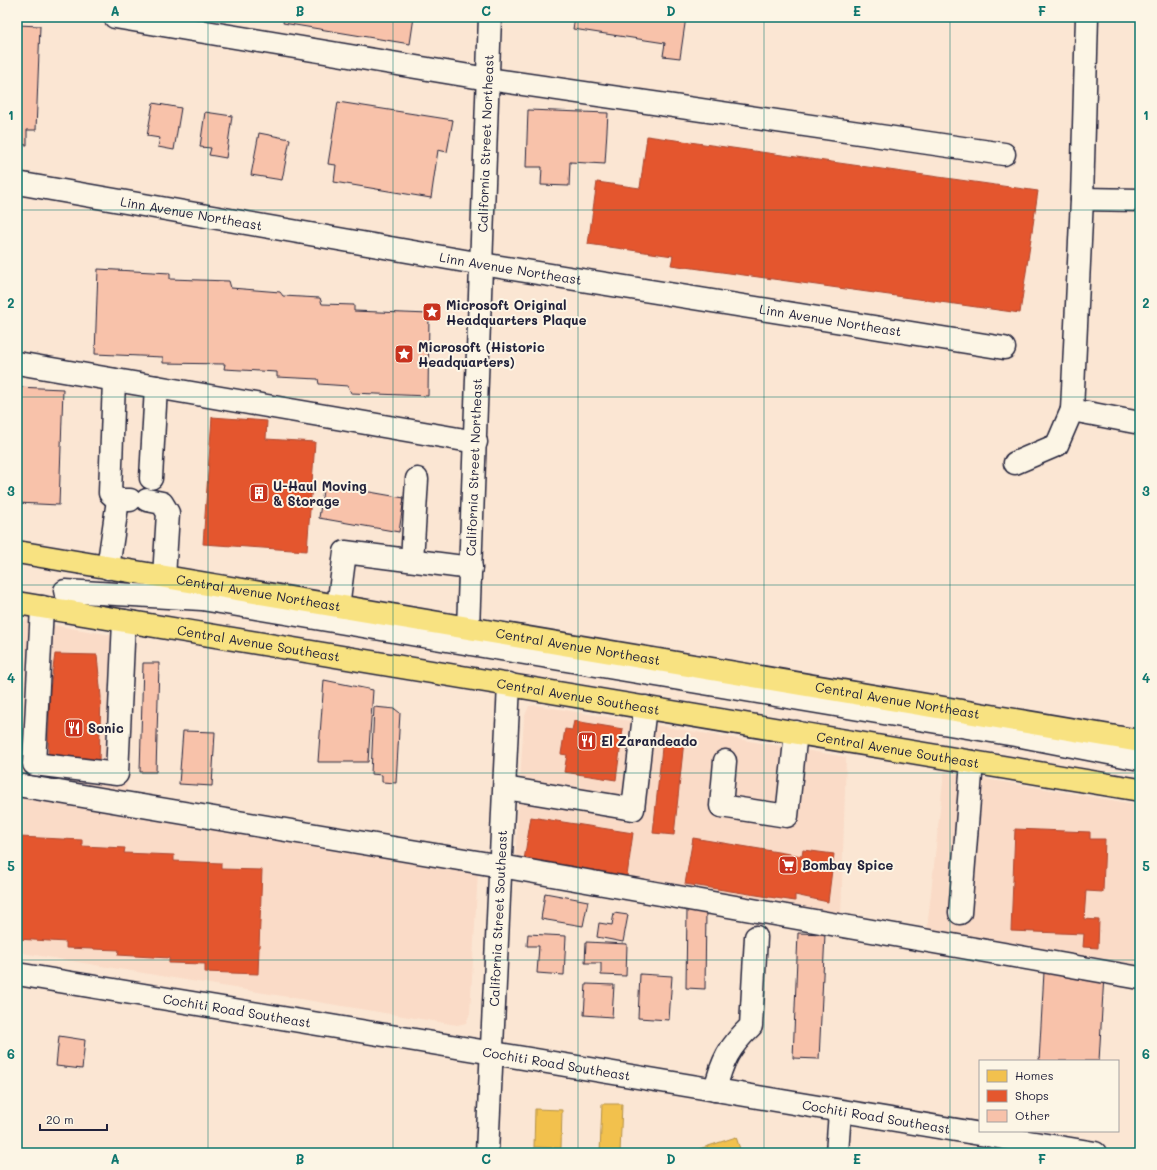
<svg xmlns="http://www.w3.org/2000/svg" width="1157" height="1170" viewBox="0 0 1157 1170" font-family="Mali,sans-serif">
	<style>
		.built { fill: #fadbc7 }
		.homes { fill: #f2c14e; stroke: #b49148 }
		.shops { fill: #e4572e; stroke: #aa4732 }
		.building { fill: #f8c2aa; stroke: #22223b }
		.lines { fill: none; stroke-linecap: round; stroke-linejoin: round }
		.minor-casing { stroke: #22223b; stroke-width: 25 }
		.major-casing { stroke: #22223b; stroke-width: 25 }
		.minor { stroke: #fcf5e5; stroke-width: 22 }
		.major { stroke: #f8e281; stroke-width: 22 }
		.grid { fill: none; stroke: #0f766e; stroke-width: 1; stroke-opacity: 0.55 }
		.labels { text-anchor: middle; stroke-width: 4; stroke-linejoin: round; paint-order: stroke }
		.street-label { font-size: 13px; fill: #22223b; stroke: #fcf5e5 }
		.poi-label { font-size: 13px; font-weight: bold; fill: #22223b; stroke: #fcf5e5; text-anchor: start }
		.neatline { fill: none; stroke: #0f766e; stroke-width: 1.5 }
		.grid-label { font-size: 13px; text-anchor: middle; font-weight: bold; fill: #0f766e }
	</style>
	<rect width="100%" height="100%" fill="#fbe6d3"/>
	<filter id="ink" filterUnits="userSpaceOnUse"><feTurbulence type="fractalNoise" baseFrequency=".025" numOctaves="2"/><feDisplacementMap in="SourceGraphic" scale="8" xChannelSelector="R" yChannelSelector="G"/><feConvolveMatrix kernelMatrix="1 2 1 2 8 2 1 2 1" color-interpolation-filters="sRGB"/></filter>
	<g filter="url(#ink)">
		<!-- built -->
		<g class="built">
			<path d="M17,619L135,639L126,794L17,779Z"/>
			<path d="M535,705L846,757L841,918L515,862L524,718L529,706Z"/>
			<path d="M944,772L1140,805V965L927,930Z"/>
			<path d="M17,792L478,871L470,1013L466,1023L457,1025L17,952Z"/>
		</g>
		<!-- homes -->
		<g class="homes">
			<path d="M602,1104H622L620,1153H600Z"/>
			<path d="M535,1109L562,1110L561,1148L534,1147Z"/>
			<path d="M736,1137L741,1152L737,1153H687Z"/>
		</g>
		<!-- shops -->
		<g class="shops">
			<path d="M647,136L1038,191L1020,313L671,265L673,256L588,244L597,182L640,188Z"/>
			<path d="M212,417L267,421L266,439L315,442L307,551L203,544Z"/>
			<path d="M55,654L97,655L101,697L99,761L48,759L50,690Z"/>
			<path d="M574,721L623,729L616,780L564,772L567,755L561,754L565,729L572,730Z"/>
			<path d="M663,738L684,741L674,835L653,833Z"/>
			<path d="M531,817L633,833L627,876L524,860Z"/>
			<path d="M1015,829L1090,832V839H1105L1103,892L1086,891L1084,919L1099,920L1098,948L1083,947L1084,934L1011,931Z"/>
			<path d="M20,837L82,840V846L125,848L124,853L174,855V861L221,863V869L262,870L258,974L205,972V964L169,963V958L118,955L119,950L66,948V942L17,939Z"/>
			<path d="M693,838L802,856L803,850L834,854L828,902L795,895V901L685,884Z"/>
		</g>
		<!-- building -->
		<g class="building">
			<path d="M284,17H414L410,44L283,23Z"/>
			<path d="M575,17H686L680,58L663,56L665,43L573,29Z"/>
			<path d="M17,25L40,26L36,130H27V145L17,144Z"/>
			<path d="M338,102L453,120L447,152L438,150L431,198L334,182L336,165L328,164Z"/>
			<path d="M153,103L181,108L174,150L158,147L160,138L147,136Z"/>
			<path d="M528,110L608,113L605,164L570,162L569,186L541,185L542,167H526Z"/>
			<path d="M205,112L232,116L226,158L209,155L211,148L200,147Z"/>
			<path d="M259,133L290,139L282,180L251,175Z"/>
			<path d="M98,269L170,273V279L229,281L231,288L280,292L283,296L320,298L322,304L354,305V311L429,314L428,396L351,393L348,386L319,384L318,379L277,377V372L224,369L225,364L163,363V357L95,354Z"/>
			<path d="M17,387L63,389L59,505L17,503Z"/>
			<path d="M324,484L404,498L399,532L319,518Z"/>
			<path d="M143,663H159L156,772H140Z"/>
			<path d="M324,680L373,690L368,762H318Z"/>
			<path d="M374,707L395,709L400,713L396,783L382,782V775L371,774Z"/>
			<path d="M183,731L215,732L212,786L179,784Z"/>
			<path d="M545,893L588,901L583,926L541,919Z"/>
			<path d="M687,909H706L705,989L686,988Z"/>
			<path d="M614,913L628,915L623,942L597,937L599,923L612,925Z"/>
			<path d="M798,933L825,934L819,1059L793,1058Z"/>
			<path d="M528,934L566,936L564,975L537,973L539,946H527Z"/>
			<path d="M586,942L627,944L626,976L601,975V963H585Z"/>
			<path d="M1044,972L1104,975L1099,1061H1039Z"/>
			<path d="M640,974L672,976L669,1020L638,1018Z"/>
			<path d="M586,984L614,985L612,1017L584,1015Z"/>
			<path d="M59,1036L85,1040L82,1069L56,1066Z"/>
		</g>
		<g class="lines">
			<defs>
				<g id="minor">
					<path d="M115,17L488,79L1004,154"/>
					<path d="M1087,17L1082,199L1072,410L1140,423"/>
					<path id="s1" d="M17,183L482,264L1004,348"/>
					<path d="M1082,199L1140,200"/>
					<path d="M17,363L476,442"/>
					<path d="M114,380L110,493L118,500H130"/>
					<path d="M1015,463L1057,445L1072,410"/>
					<path d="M151,478L156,387"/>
					<path d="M147,500L162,503L168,513L164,577"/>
					<path d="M412,560L417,479"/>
					<path d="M108,568L118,500"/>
					<path d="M65,591L202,599L1021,736L1140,759"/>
					<path d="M42,607L34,764L117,774L124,621"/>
					<path d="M338,607L345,552L471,568"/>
					<path id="s2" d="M468,629L490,17"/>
					<path d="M725,761L721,806L787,816L796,732"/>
					<path d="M17,785L501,866L1140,978"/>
					<path d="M505,788L633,809L645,707"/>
					<path d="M960,913L972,762"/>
					<path id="s3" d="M17,974L1095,1153"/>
					<path d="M715,1090C722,1061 729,1047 751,1026L756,937"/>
					<path id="s4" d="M487,1153L509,684"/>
					<path d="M837,1153L840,1112"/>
				</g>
				<g id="major">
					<path id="s5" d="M17,552L1140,741"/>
					<path id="s6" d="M17,603L1140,790"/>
				</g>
			</defs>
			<!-- minor casing -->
			<use href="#minor" class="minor-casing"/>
			<!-- major casing -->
			<use href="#major" class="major-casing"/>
			<!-- minor -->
			<use href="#minor" class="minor"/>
			<!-- major -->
			<use href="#major" class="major"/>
		</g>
	</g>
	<!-- grid -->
	<path class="grid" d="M208,17V1153M393,17V1153M578,17V1153M764,17V1153M950,17V1153M17,210H1140M17,397H1140M17,585H1140M17,773H1140M17,960H1140"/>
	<!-- icons -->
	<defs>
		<symbol id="sight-square" viewBox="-11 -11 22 22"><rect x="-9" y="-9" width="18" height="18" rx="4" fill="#c8321e" stroke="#fcf5e5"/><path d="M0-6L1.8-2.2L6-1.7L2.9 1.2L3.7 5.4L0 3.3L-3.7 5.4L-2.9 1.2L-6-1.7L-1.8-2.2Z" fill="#fff"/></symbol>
		<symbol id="building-square" viewBox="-11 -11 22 22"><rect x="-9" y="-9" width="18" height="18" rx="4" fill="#c8321e" stroke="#fcf5e5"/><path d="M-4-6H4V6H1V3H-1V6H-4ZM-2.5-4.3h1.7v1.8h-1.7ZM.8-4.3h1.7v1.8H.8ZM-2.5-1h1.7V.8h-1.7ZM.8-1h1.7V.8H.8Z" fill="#fff"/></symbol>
		<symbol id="restaurant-square" viewBox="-11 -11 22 22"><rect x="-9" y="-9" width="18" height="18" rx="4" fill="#c8321e" stroke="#fcf5e5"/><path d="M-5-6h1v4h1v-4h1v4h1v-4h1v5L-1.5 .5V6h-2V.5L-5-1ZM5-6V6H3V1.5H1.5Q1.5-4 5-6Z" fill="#fff"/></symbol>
		<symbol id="supermarket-square" viewBox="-11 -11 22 22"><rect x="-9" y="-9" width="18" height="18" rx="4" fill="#c8321e" stroke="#fcf5e5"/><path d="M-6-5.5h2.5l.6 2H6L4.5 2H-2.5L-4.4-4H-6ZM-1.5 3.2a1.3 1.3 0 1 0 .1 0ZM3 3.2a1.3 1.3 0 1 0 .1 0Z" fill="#fff"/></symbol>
	</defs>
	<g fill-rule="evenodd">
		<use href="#sight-square" x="421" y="301" width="22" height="22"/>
		<use href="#sight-square" x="393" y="343" width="22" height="22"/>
		<use href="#building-square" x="248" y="482" width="22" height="22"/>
		<use href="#restaurant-square" x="63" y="717" width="22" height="22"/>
		<use href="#restaurant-square" x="576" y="730" width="22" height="22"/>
		<use href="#supermarket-square" x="777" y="854" width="22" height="22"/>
	</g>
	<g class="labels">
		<!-- street labels -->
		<g class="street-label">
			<text dy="5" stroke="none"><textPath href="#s2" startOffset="486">California Street Northeast</textPath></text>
			<text dy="5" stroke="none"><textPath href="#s1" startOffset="177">Linn Avenue Northeast</textPath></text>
			<text dy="5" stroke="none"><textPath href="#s1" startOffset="501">Linn Avenue Northeast</textPath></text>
			<text dy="5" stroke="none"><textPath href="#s1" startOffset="825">Linn Avenue Northeast</textPath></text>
			<text dy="5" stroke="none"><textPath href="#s2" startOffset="162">California Street Northeast</textPath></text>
			<text dy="5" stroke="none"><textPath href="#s5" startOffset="245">Central Avenue Northeast</textPath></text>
			<text dy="5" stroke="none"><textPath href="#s6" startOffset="245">Central Avenue Southeast</textPath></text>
			<text dy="5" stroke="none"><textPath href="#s5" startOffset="569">Central Avenue Northeast</textPath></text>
			<text dy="5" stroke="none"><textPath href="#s6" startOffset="569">Central Avenue Southeast</textPath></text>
			<text dy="5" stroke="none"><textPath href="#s5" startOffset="893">Central Avenue Northeast</textPath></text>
			<text dy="5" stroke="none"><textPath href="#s6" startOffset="893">Central Avenue Southeast</textPath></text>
			<text dy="5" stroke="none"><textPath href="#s4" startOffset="235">California Street Southeast</textPath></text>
			<text dy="5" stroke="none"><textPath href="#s3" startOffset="223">Cochiti Road Southeast</textPath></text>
			<text dy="5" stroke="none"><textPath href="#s3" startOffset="547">Cochiti Road Southeast</textPath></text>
			<text dy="5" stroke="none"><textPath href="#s3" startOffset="871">Cochiti Road Southeast</textPath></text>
		</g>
		<!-- poi labels -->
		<g class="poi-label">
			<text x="446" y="310">Microsoft Original<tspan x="446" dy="15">Headquarters Plaque</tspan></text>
			<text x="418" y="352">Microsoft (Historic<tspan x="418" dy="15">Headquarters)</tspan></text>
			<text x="273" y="491">U-Haul Moving<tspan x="273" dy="15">&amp; Storage</tspan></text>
			<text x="88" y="733">Sonic</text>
			<text x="601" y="746">El Zarandeado</text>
			<text x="802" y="870">Bombay Spice</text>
		</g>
	</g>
	<!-- margin -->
	<rect width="1157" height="1170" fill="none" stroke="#fcf5e5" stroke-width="44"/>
	<!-- legend -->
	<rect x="979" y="1060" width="140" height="72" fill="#fcf5e5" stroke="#a5a1a1"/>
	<rect x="987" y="1070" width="20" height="12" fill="#f2c14e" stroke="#a5a1a1"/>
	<text x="1015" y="1080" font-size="12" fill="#22223b">Homes</text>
	<rect x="987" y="1090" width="20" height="12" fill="#e4572e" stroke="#a5a1a1"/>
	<text x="1015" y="1100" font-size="12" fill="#22223b">Shops</text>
	<rect x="987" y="1110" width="20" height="12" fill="#f8c2aa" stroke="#a5a1a1"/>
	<text x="1015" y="1120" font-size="12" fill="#22223b">Other</text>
	<!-- scale -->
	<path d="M40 1124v6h67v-6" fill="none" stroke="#22223b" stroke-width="2"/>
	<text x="46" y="1124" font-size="12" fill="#22223b" stroke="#fcf5e5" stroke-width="3" paint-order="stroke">20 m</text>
	<rect x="22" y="22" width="1113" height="1126" class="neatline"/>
	<g class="grid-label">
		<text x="115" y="16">A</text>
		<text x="300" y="16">B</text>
		<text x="486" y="16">C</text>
		<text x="671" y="16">D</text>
		<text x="857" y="16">E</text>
		<text x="1042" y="16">F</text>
		<text x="11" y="120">1</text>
		<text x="1146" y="120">1</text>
		<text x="11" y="308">2</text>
		<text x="1146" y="308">2</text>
		<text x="11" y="496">3</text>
		<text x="1146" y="496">3</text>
		<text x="11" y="683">4</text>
		<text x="1146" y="683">4</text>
		<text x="11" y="871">5</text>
		<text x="1146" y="871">5</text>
		<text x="11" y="1059">6</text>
		<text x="1146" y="1059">6</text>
		<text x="115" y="1164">A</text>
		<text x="300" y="1164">B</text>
		<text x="486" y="1164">C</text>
		<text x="671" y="1164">D</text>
		<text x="857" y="1164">E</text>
		<text x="1042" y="1164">F</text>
	</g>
</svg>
